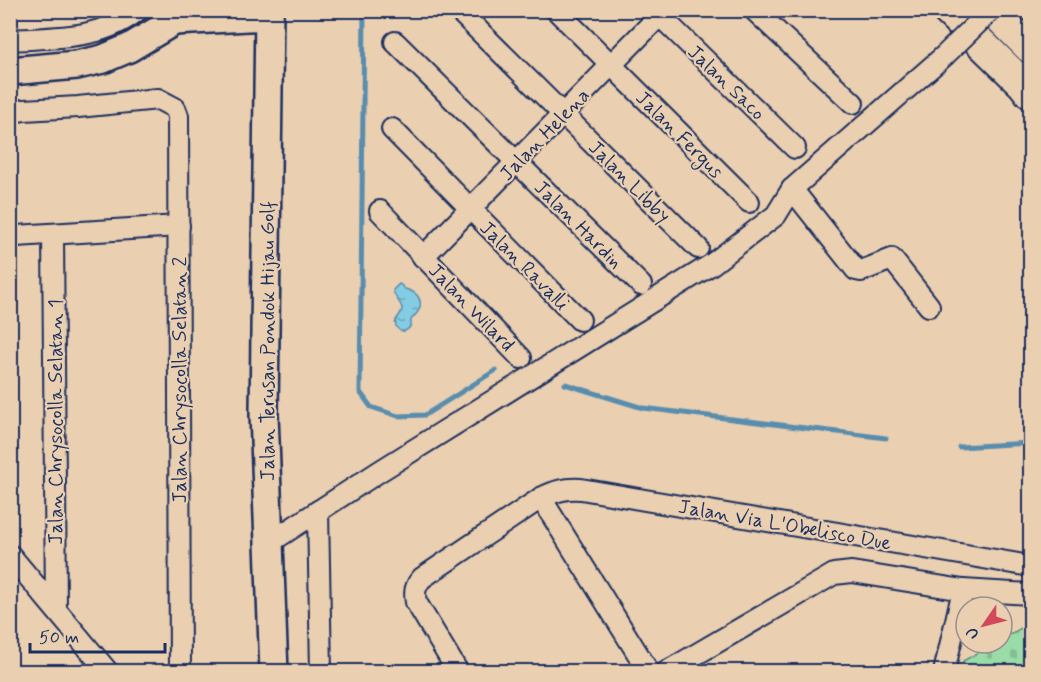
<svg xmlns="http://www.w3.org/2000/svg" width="1041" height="682" viewBox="0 0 1041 682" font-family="Mynerve,sans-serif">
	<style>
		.cemetery { fill: url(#cemetery-stones); stroke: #5a8682; stroke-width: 1.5 }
		.water { fill: url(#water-ripples); stroke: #598dae; stroke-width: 1.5 }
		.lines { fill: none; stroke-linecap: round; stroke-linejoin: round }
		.stream { stroke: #598dae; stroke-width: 5 }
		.street-casing { stroke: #1b2f5e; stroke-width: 24 }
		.secondary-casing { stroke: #1b2f5e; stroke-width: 32 }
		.primary-casing { stroke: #1b2f5e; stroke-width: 34 }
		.street { stroke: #eacfb1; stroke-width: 20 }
		.secondary { stroke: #eacfb1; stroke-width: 27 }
		.primary { stroke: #eacfb1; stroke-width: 30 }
		.street-bridge-casing { stroke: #1b2f5e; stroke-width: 24; stroke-linecap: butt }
		.street-bridge { stroke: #eacfb1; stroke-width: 20 }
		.labels { text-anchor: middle; stroke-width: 4.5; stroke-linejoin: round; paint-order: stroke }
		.street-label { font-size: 20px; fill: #1b2f5e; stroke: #eacfb1 }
	</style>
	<defs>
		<pattern id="cemetery-stones" width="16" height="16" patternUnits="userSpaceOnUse" patternTransform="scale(1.5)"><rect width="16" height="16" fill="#9adca7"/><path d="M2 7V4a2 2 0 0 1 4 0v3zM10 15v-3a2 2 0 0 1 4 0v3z" fill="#84bd92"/></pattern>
		<pattern id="water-ripples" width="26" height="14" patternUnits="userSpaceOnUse" patternTransform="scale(1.5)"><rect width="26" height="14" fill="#83cce4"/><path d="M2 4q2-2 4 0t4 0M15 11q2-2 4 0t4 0" fill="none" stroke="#6aa6bc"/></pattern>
	</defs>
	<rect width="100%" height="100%" fill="#eacfb1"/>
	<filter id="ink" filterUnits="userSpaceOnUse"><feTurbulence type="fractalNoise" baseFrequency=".0167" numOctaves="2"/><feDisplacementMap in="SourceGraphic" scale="12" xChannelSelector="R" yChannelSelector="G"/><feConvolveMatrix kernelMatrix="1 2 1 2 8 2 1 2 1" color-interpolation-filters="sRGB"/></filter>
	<g filter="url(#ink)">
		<!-- cemetery -->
		<path class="cemetery" d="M1030,623V671H968L963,661L995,643H1002V639Z"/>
		<!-- water -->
		<path class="water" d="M399,284L401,285L405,289C413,291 422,295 420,307C420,311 414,316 411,320C412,330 401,336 396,326C393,318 403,315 402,308C400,301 394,297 393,290Z"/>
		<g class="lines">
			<!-- stream -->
			<g class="stream">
				<path d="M364,10L360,392L371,407L398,416L425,415L496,370"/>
				<path d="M565,384L643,408L886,438"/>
				<path d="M959,447L1030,443"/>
			</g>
			<defs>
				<g id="street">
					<path d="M458,10L698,248"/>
					<path d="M556,10L749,202"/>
					<path d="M654,10L795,148"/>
					<path d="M754,10L853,103"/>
					<path d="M10,40C55,37 102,40 138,10"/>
					<path d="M395,42L641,285"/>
					<path d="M10,112L24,110L78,107L158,99L175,108L178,116L180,672"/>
					<path d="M392,129L580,320"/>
					<path d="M792,189L856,270L861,271L892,259L929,306"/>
					<path d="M380,211L521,358"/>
					<path d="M53,234L56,609"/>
					<path d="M10,237L16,236L179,226"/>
					<path d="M423,257L665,10"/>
					<path d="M541,498L649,672"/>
					<path d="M318,511L321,672"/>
					<path d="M269,543L380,471L712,264L776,215L792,189L944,56"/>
					<path d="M10,555L108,672"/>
					<path d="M458,672L416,602C414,592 415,586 422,578L541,498C555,491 565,488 581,489L1030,566"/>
					<path d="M666,672L834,574L852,572L963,590L1030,594"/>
					<path d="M944,672L963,590"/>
				</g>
				<g id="secondary">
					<path d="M269,10L264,414L274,672"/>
					<path d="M174,21L269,16"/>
					<path d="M10,71L77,65L103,59L129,48L174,21L184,10"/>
				</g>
				<g id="primary">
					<path d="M947,10L1023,84L1030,93"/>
					<path d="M992,10L1030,48"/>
				</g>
			</defs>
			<!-- street casing -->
			<use href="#street" class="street-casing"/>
			<!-- secondary casing -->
			<use href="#secondary" class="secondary-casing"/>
			<!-- primary casing -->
			<use href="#primary" class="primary-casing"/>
			<!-- street -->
			<use href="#street" class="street"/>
			<!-- secondary -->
			<use href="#secondary" class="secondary"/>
			<!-- primary -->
			<use href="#primary" class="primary"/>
			<defs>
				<path id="street-bridge" d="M944,56L991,10"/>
			</defs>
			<!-- street-bridge casing -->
			<use href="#street-bridge" class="street-bridge-casing"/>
			<!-- street-bridge -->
			<use href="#street-bridge" class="street-bridge"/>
		</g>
	</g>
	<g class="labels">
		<!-- street labels -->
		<g class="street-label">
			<text transform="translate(727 82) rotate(44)" y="7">Jalan Saco</text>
			<text transform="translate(544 134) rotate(-46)" y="7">Jalan Helena</text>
			<text transform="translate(680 134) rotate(45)" y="7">Jalan Fergus</text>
			<text transform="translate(630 181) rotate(45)" y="7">Jalan Libby</text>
			<text transform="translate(579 224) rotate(45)" y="7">Jalan Hardin</text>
			<text transform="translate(525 265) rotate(45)" y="7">Jalan Ravalli</text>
			<text transform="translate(472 307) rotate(46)" y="7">Jalan Wilard</text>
			<text transform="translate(267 341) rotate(-90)" y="7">Jalan Terusan Pondok Hijau Golf</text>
			<text transform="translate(179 380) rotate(-90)" y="7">Jalan Chrysocolla Selatan 2</text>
			<text transform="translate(55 422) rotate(-90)" y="7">Jalan Chrysocolla Selatan 1</text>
			<text transform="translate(785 524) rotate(10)" y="7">Jalan Via L'Obelisco Due</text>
		</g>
	</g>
	<!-- margin -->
	<rect width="1041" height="682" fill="none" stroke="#eacfb1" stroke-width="36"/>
	<rect x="18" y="18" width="1005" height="646" fill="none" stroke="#1b2f5e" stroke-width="2" filter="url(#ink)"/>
	<!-- north arrow -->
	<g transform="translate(984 625) rotate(235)"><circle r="28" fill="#eacfb1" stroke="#978f90" stroke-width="1.5"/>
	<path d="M0-4.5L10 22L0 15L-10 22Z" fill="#d1495b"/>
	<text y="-9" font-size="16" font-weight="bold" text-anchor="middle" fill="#1b2f5e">U</text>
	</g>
	<!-- scale -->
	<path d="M30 643v9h135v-9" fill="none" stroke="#1b2f5e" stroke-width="3"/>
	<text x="39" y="643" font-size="18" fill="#1b2f5e" stroke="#eacfb1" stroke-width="4.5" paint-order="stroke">50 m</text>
</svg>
